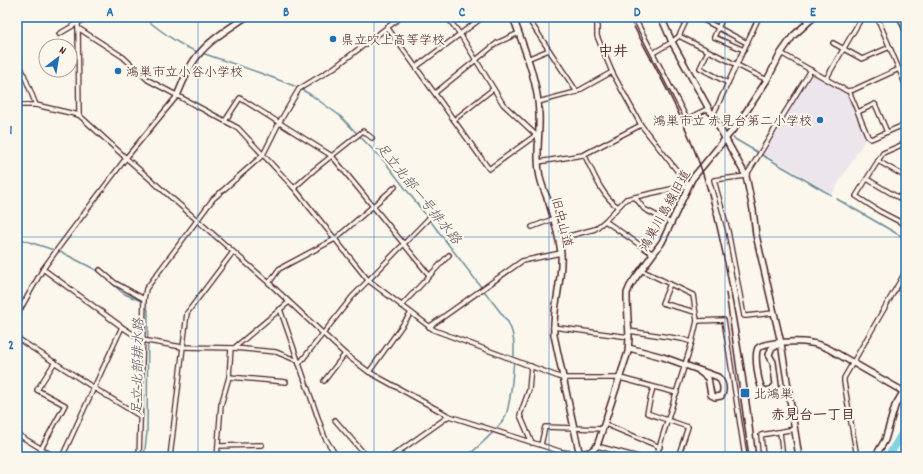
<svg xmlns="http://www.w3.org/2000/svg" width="923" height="474" viewBox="0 0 923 474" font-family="Dekko,'Klee One',sans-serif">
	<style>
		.built { fill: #ece5ec }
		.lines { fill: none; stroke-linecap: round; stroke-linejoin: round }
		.stream { stroke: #6c8a97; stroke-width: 1.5 }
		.river { stroke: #82d2df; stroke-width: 8 }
		.street-casing { stroke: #4a1f2b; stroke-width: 6 }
		.secondary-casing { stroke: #4a1f2b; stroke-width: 8 }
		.highway-casing { stroke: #4a1f2b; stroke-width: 9 }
		.street { stroke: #fbf7ec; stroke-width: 3.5 }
		.secondary { stroke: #fbf7ec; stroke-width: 5 }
		.highway { stroke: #fbf7ec; stroke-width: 6 }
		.rail { stroke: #4a1f2b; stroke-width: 1.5 }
		.grid { fill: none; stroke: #1f6fb2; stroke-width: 1; stroke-opacity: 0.55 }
		.poi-dot { fill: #1f6fb2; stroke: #fbf7ec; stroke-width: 1.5 }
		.labels { text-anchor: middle; stroke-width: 4; stroke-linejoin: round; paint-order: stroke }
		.poi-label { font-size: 13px; fill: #4a1f2b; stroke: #fbf7ec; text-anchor: start }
		.street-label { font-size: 13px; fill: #4a1f2b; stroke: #fbf7ec }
		.water-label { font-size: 14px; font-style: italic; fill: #5b5561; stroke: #fbf7ec }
		.neighbourhood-label { font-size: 14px; font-weight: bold; fill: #4a1f2b; stroke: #fbf7ec }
		.quarter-label { font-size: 15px; font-weight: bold; fill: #4a1f2b; stroke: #fbf7ec }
		.neatline { fill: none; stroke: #1f6fb2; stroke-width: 1.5 }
		.grid-label { font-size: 13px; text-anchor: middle; font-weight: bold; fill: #1f6fb2 }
	</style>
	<rect width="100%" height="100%" fill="#fbf7ec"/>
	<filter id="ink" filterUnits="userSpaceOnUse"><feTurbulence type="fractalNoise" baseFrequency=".025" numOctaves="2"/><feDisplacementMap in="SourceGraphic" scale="8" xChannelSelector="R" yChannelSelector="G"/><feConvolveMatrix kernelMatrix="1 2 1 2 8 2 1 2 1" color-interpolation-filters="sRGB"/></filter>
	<g filter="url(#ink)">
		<!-- built -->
		<path class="built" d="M813,73L847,94L866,138L832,194L762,153L810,74Z"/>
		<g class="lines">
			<!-- stream -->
			<g class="stream">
				<path d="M143,17C160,30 178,45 198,52"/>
				<path d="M202,53L263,74L297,87L311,95L339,115L385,162L508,322C510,327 513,332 513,337C516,351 511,408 504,419C494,434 479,445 467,457"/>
				<path d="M733,138L757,152"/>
				<path d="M762,155L831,195"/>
				<path d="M837,199L906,239"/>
				<path d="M17,238L63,253L100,272"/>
				<path d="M110,281C115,286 119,291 125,294C135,300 143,298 148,310L147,432L144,457"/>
				<path d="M17,430L19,440L18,457"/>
			</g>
			<!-- river -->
			<path class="river" d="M888,457L906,427"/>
			<defs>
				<g id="street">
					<path d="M75,17L78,23L79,115"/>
					<path d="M447,17L460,34L503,104L536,135H537"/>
					<path d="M527,17L577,92"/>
					<path d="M597,17V36L612,72L641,125L689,186"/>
					<path d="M634,17L687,119L709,108"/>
					<path d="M698,17L747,43"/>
					<path d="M723,17L714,37L744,50"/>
					<path d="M804,17L807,22"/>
					<path d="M877,17L906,86"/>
					<path d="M515,22L534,17"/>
					<path d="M387,27L489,169L536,135"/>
					<path d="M78,28L123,57L148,80L238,128L294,188L368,280L434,330L562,378H620L677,393"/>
					<path d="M59,34L88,17"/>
					<path d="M679,36L767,80"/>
					<path d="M833,43L862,59L890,47"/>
					<path d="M708,51L700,68L728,83"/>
					<path d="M653,53L672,42L679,36L688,17"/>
					<path d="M781,53L847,91L853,90L899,69"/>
					<path d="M17,57L36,105"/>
					<path d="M527,59L549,50"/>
					<path d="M416,67L483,17"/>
					<path d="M826,79L862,17"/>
					<path d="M849,91L868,137L871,139L906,124"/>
					<path d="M435,93L497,43L519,33"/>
					<path d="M538,102L576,92L612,72"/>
					<path d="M17,105H36L79,115L126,158L269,283L345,354L369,372L449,416L562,452L580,454"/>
					<path d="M858,112L875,104L887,132"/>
					<path d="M713,115L759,17"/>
					<path d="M454,120L493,89"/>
					<path d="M225,121L240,98L332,156L429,275"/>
					<path d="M906,143L883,153L856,196L879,211L906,225"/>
					<path d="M584,154C593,172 601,195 618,207"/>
					<path d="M878,161L906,177"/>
					<path d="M538,162L583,155L641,125"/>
					<path d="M867,179L906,202"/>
					<path d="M294,188L314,170L363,131L372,138"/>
					<path d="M635,197L644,209L671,223"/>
					<path d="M605,221L653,254"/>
					<path d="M532,227L553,219"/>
					<path d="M558,239L595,229L605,221L626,199L680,187L689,186"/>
					<path d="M43,269L122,327L142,340L182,347L234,348L289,302"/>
					<path d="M100,270L115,283L144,299"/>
					<path d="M641,270L693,295L697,321L692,342L656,457"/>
					<path d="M269,283L279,269L335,239L395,187"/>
					<path d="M670,284L662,303L695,312"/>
					<path d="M401,306L449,255"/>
					<path d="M280,309L325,438L337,457"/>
					<path d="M774,313L746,316H744L728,231L714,180L746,176L811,70"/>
					<path d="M17,315L43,269L59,247L126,158L177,96"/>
					<path d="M697,321L724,320L745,457"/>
					<path d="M429,327L522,261L561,253"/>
					<path d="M553,327L629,337"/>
					<path d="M629,331L682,339L692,342"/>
					<path d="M17,338L94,388L140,416"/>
					<path d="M234,348L276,352L298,361"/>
					<path d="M299,364L352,297L431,216"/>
					<path d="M531,366L529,390L520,415L532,443"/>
					<path d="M369,372L411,313"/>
					<path d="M229,377L286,382"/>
					<path d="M324,381L345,354"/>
					<path d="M653,387L647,413L688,427L678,457"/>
					<path d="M335,420L367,457"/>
					<path d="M605,424L660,447"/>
					<path d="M780,432L783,457"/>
					<path d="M17,434L55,457"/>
					<path d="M541,445L545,427L603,429"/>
					<path d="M218,446L262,445"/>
					<path d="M597,446L638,457"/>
					<path d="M41,449L65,405L37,390L55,362"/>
					<path d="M398,452L402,457"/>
					<path d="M62,457L122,327"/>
					<path d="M139,457L144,299L146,289L213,199L263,155L279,123L299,89L335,67L401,17"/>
					<path d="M170,457L187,313L233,252"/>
					<path d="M217,457L221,405L229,377L231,348"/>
					<path d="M391,457L449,416"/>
					<path d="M763,457L761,435L795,429"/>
					<path d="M857,457L844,382V378L906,271"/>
				</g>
				<g id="secondary">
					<path d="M513,17C524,48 538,81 539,114C540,133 536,152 539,171C540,183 545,192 549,203C554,219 559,237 561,253C563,281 552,308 554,335L580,456"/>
					<path d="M661,17L672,42L746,176L753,210L756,235L781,343L799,457"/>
					<path d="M177,96C183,82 189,65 199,54C211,39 230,28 246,17"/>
					<path d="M781,343L771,349L769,355L773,362L776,385L772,389L768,391L763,390C758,383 754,355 758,348C766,341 801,341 811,343C818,344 823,346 829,349L906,393"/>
					<path d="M629,348L663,357L718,377C723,382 725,390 721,396L715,397L711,395L708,378L699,371"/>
					<path d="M580,454L590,452L597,446L628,352L629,337L627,301V293L630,286L636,277L662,242L692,179L740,121L767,80L781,53L793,36L814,17"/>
					<path d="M875,457L885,440L895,406L906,387"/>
				</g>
				<path id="highway" d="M901,17L906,29"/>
			</defs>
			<!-- street casing -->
			<use href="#street" class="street-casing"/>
			<!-- secondary casing -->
			<use href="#secondary" class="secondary-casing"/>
			<!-- highway casing -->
			<use href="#highway" class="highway-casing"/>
			<!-- street -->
			<use href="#street" class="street"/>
			<!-- secondary -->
			<use href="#secondary" class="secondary"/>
			<!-- highway -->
			<use href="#highway" class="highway"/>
			<!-- rail -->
			<g class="rail">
				<path d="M629,17C654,66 683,115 701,168C712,200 719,235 726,268C739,331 749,393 756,457"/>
				<path d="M726,293L749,457"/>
			</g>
		</g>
	</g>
	<!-- grid -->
	<path class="grid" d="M198,17V457M374,17V457M549,17V457M725,17V457M17,237H906"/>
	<!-- markers -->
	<g class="poi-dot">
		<circle cx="333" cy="39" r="4"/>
		<circle cx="118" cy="71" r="4"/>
		<circle cx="820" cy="120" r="4"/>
		<rect x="740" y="388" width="10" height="10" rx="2"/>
	</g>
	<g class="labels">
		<!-- poi labels -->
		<g class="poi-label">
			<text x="341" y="44">県立吹上高等学校</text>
			<text x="126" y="76">鴻巣市立小谷小学校</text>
			<text x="812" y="125" text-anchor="end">鴻巣市立 赤見台第二小学校</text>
			<text x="754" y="398">北鴻巣</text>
		</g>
		<!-- street labels -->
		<g class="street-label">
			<text transform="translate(664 210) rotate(-61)" y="5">鴻巣川島線旧道</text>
			<text transform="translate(563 222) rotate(76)" y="5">旧中山道</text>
		</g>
		<!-- water labels -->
		<g class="water-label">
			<text transform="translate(419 193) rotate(51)" y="5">足立北部一号排水路</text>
			<text transform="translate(137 367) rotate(-89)" y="5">足立北部排水路</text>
		</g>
		<!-- neighbourhood labels -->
		<g class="neighbourhood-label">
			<text x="813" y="419">赤見台一丁目</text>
		</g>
		<!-- quarter labels -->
		<g class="quarter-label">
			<text x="613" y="56">中井</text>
		</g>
	</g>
	<!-- margin -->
	<rect width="923" height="474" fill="none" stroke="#fbf7ec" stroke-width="44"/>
	<!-- north arrow -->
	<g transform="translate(58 58) rotate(31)"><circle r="19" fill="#fbf7ec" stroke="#b4a19f"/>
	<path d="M0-3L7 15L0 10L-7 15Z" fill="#1f6fb2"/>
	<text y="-6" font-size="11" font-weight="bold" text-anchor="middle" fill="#4a1f2b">N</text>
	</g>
	<rect x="22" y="22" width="879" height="430" class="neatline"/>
	<g class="grid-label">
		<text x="110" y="16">A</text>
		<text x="286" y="16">B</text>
		<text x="462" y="16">C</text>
		<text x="637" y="16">D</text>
		<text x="813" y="16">E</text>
		<text x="11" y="134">1</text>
		<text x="11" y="349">2</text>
	</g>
</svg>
